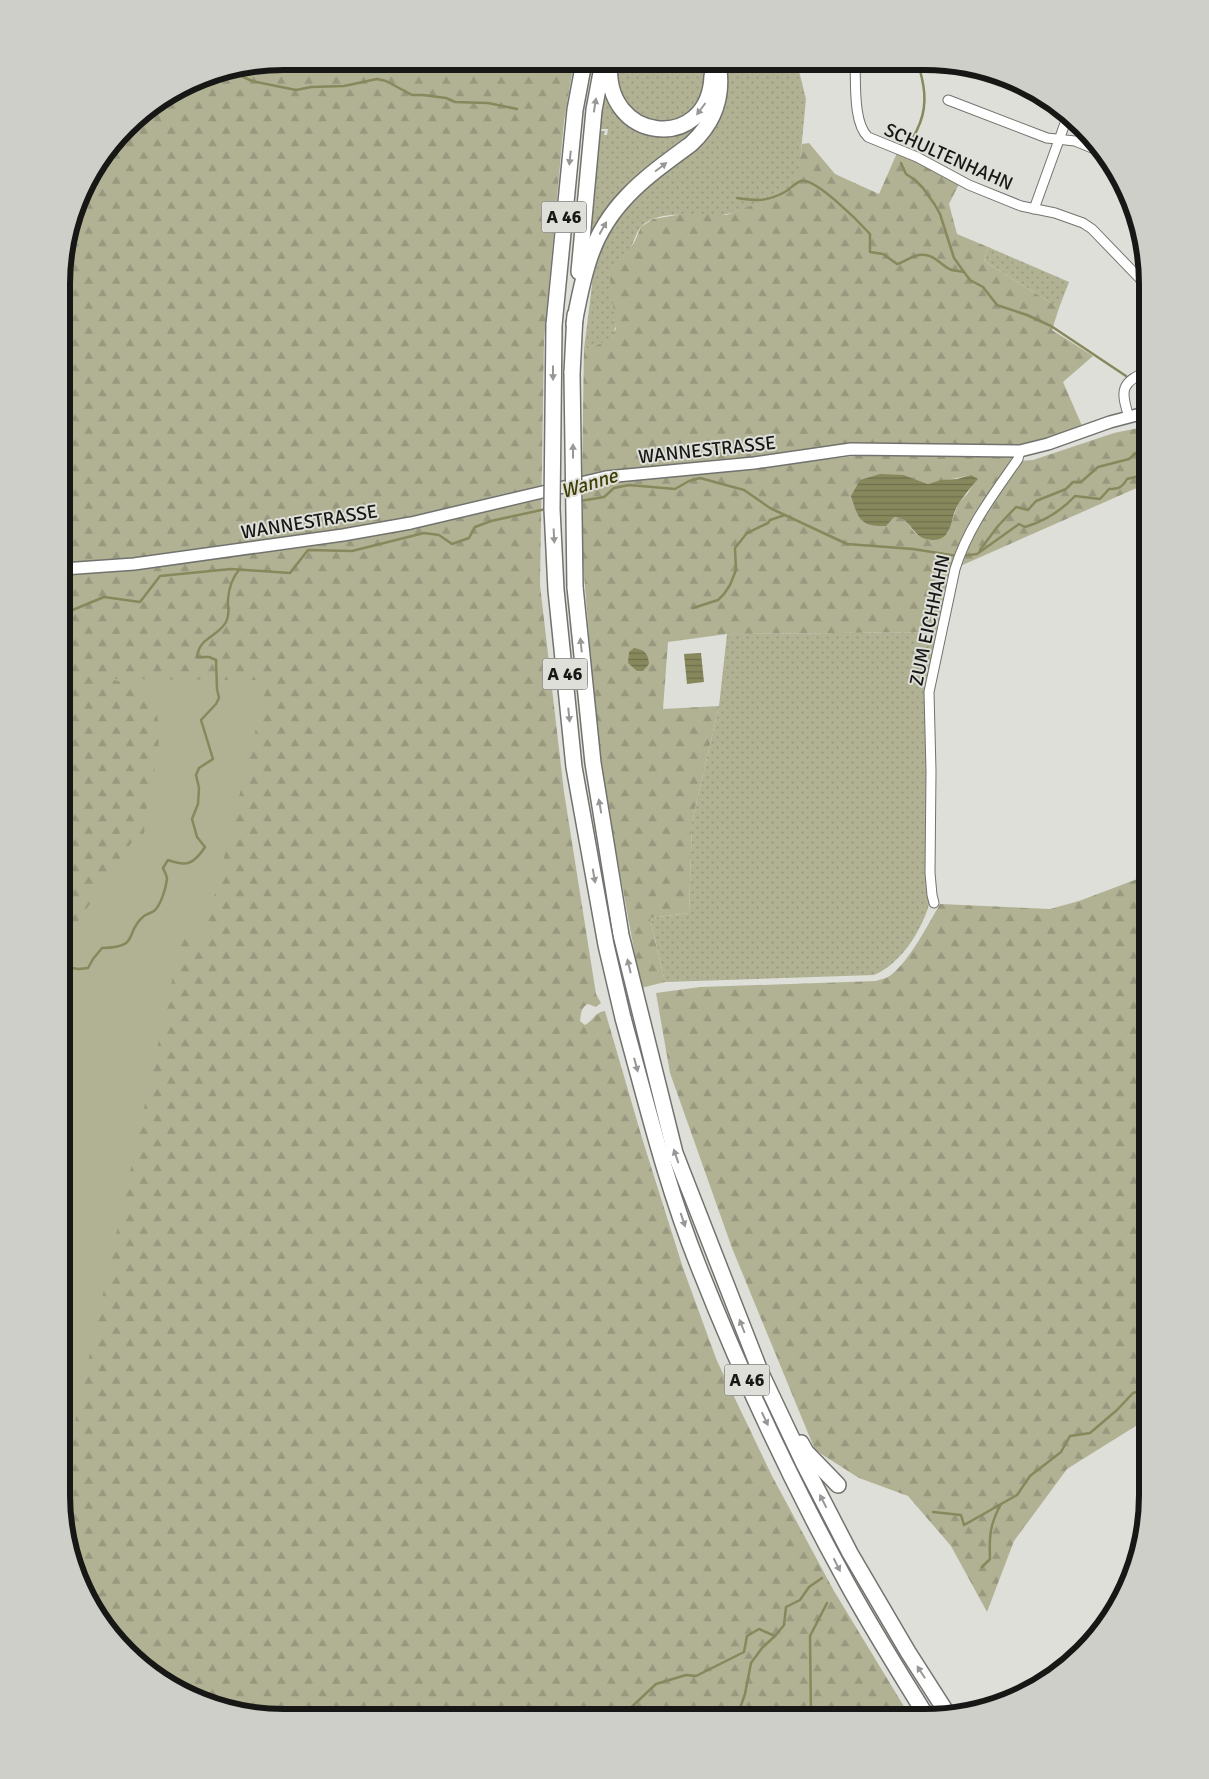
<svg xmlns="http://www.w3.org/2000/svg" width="1209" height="1779" viewBox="0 0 1209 1779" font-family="Signika,sans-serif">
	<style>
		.grass { fill: url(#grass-dots) }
		.forest { fill: url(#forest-firs); fill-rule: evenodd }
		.park { fill: #b1b294 }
		.water { fill: url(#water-rules) }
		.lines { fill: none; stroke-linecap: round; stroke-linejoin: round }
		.stream { stroke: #88885d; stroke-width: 2.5 }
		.street-casing { stroke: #72736e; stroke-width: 11 }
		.secondary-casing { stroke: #72736e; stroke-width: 14 }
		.highway-casing { stroke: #72736e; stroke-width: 18 }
		.street { stroke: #fff; stroke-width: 9 }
		.secondary { stroke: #fff; stroke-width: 11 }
		.highway { stroke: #fff; stroke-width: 15 }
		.highway-bridge-casing { stroke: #72736e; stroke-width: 18; stroke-linecap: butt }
		.highway-bridge { stroke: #fff; stroke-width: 15 }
		.oneway { fill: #979796 }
		.labels { text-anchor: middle; stroke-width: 4; stroke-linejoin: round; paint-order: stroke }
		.shield { fill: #dedfd9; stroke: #535350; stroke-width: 1 }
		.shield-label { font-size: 18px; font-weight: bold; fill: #171715 }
		.street-label { font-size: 19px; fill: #171715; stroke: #dedfd9 }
		.water-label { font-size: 20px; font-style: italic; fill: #3f3e05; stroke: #dedfd9 }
		.rim { fill: none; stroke: #171715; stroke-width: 6 }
	</style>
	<defs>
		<pattern id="grass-dots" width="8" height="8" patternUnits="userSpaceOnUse" patternTransform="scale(1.25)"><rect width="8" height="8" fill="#b1b294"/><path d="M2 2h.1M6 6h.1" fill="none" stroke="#98987f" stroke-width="1.8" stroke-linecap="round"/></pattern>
		<pattern id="forest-firs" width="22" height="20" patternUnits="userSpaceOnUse" patternTransform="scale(1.25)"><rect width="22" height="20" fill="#b1b294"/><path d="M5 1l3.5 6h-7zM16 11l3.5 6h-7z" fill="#98987f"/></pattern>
		<pattern id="water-rules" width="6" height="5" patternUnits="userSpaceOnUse" patternTransform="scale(1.25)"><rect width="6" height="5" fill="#88885d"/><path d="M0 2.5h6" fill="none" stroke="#6e6e4c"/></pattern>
	</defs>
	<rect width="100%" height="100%" fill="#dedfd9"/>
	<!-- grass -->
	<g class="grass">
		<path d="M614,62H707C713,89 701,100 686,119L650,125L622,104Z"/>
		<path d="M721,63H797L806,99L798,182L788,192L782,195C764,201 745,210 727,214C704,220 660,206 641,227C636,232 634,243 629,250C626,270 621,328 609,340C602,346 592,347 584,349L595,261L608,233L629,202L701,140Z"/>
		<path d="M606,83L641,129L703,113L706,123L651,169L584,257L599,131H605L604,135H607L608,129H599Z"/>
		<path d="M988,247L1069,282L1059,308L984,261Z"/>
		<path d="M940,632L926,692L930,901C923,929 901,964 874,975L665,982L650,918L689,913L692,822L719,706L727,634Z"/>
	</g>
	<!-- forest -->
	<g class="forest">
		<path d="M284,61L574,62L564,121L544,340L540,585L564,792L596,994L601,1003L596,1007L588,1004C581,1007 581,1014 580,1021L585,1025C593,1021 595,1012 605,1011L642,1138L683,1268L717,1361L772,1476L834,1591L911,1718L255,1716L199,1701L149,1672L107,1631L78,1581L61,1495L63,254L91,173L137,116L212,73Z"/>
		<path d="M809,143L835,174L879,194L897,153L919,161L959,184L949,204L957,234L988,247L984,261L1059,308L1052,330L1093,356L1063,382L1083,428L1020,448L729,460L655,466L582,478L584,349C600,345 606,343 616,329L609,271L634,243L641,227L653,219L683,214L726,215L788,192L798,173L802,144Z"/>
		<path d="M1148,426V483L958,567L975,525L1019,461L1033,460L1114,433Z"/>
		<path d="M895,452L1017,454L970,525L958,548L940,632L727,634L668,642L663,709L719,706L692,822L689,913L650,918L665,982L641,988L610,819L597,733L582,551L583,484ZM904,475L928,484C942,480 956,479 971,475L973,484L968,493L958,504L948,533L929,540C924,537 917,536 914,532C907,523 907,517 894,517Z"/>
		<path d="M1148,875L1147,1419L1067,1469L1014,1541L987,1612L951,1546L908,1496L859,1478L815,1450L732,1248L670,1073L656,993L700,987L876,981C881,979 886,979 891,975C910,960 927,926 940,904L1050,909L1079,901Z"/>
	</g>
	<!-- park -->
	<path class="park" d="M108,679L268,680L204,938L182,935L61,1485L62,945L132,842H144C144,830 145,819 147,807C152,779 165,739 156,712C150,691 128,682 108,679Z"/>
	<!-- water -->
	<g class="water">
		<path d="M880,474L904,475L928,484L941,480L957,479L971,475L978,479C973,484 964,496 959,503C949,517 955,540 932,540C910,539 913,517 894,517L886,526C860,527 858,518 851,496L860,480Z"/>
		<path d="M634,648C645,650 648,653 649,664L643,671H637L628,663L629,652Z"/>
		<path d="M701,653L704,682L687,684L684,654Z"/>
	</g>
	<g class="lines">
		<!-- stream -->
		<g class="stream">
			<path d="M236,69L239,75L252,81L296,90L311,87L344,86L377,79L386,81L412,95H423L446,98L455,102L488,103L517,109"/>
			<path d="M912,138C916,134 917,129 920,123C928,102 924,84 918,63"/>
			<path d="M901,163L906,174L915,180L923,188L935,205L940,214L954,258L964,272"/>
			<path d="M737,198C757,201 766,202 785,192C790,189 795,183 801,181C815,177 860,223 870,234V252L883,254L897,264C904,262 912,256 919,255C936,253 940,266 952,270C955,271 960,271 964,272L970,280L983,287L997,305L1027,315L1051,326L1126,376"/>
			<path d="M1138,384L1148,389"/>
			<path d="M580,501L604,497L614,488L629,485L675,489L689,481L700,478L744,490L770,508L847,544L913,549L957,556"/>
			<path d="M980,550L998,526L1016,507L1028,510L1036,501L1066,489L1073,482H1081L1098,467L1129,459L1144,446H1148"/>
			<path d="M962,556L977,554L1019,524L1025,527C1045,521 1061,511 1075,496L1100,499L1109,489C1118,489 1122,488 1127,479L1148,474"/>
			<path d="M693,608L718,600L724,594L730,585L736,570L735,548L747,533L768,523L770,520L785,515"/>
			<path d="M63,614L104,597L140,602L160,576L231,569L290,573L308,550L352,551L424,533L439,535L452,544L469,538L475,527L491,521L546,509"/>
			<path d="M62,969L63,967L79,969L88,968L93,959L102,948C142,947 123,933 144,916C147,914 151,913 154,911C161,905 166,888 167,879C167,875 164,871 163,868L168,860C187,867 194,864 205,847L197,837L192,819L198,804L199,788L196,775L199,768L213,759L201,720L216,704L219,698L217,689L216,660L209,657H197C199,637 218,637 226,622C231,612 227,609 228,599C229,588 232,578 239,570"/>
			<path d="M62,1006L64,1002L62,997"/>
			<path d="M933,1512L961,1515L964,1525L1017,1495L1030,1476L1061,1452L1070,1436L1090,1433L1117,1410L1133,1393L1147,1389"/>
			<path d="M982,1567L990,1559C989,1536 990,1524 1001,1504"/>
			<path d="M616,1717L622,1716L656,1684L686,1675L696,1676L744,1652L747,1636L759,1629L775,1636L784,1625L786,1607L800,1600L809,1587L822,1578"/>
			<path d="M737,1717L745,1694L751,1663L762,1648L775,1636"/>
			<path d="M811,1717L810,1636L827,1603"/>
		</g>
		<defs>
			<g id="street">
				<path d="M855,63C856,83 853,123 868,137L917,157L969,185L1021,206L1055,213L1083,223L1092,229L1148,287"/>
				<path d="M948,100L1047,138L1075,141L1104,153"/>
				<path d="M1034,209L1068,115"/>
				<path d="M1129,417C1120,390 1121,382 1148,371"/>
				<path d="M934,903L932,895L930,873L931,771L929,692L955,569C968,527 993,495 1018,459L1020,451"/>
			</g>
			<path id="secondary" d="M63,569L134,564L343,535L411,523L606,477L754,463L851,449L1020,451L1048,444L1110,422L1148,412"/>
			<g id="highway">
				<path d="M610,62C602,143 709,154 712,76"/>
				<path d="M579,272L594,110L603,62"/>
				<path d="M574,324C578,303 582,281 589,260C606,205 646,177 691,144C715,122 724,96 718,63"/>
				<path d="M554,325L575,110L584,62"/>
				<path d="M572,373L575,315"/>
				<path d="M575,587L593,763L621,935L675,1153L760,1371L804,1464L850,1553L908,1652L947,1713"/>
				<path d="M623,1018C646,1101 666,1185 698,1265C739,1369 787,1473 841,1572C867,1621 898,1670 927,1717"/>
				<path d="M801,1443L806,1452L838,1485"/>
			</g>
		</defs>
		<!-- street casing -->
		<use href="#street" class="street-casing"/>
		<!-- secondary casing -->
		<use href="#secondary" class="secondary-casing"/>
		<!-- highway casing -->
		<use href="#highway" class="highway-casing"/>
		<!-- street -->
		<use href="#street" class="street"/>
		<!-- secondary -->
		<use href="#secondary" class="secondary"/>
		<!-- highway -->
		<use href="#highway" class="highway"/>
		<defs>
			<g id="highway-bridge">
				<path d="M554,325L552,509L556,590L574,767L606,945L623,1018"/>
				<path d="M572,373L575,587"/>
			</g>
		</defs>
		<!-- highway-bridge casing -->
		<use href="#highway-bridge" class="highway-bridge-casing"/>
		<!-- highway-bridge -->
		<use href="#highway-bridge" class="highway-bridge"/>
	</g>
	<!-- one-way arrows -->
	<defs><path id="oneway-solid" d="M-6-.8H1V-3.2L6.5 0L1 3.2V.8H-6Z" transform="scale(1.25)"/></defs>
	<g class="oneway">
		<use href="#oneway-solid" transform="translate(595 105) rotate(-81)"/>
		<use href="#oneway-solid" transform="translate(701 109) rotate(127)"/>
		<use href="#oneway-solid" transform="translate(570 158) rotate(96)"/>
		<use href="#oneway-solid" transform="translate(661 167) rotate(-37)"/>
		<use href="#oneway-solid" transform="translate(603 228) rotate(-61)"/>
		<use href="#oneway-solid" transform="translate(553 373) rotate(90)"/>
		<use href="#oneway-solid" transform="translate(573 451) rotate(-90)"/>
		<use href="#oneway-solid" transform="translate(554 536) rotate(87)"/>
		<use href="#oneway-solid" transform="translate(581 645) rotate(-96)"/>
		<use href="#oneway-solid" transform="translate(569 715) rotate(84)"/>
		<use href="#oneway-solid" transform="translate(600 806) rotate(-100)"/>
		<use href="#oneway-solid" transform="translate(594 876) rotate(80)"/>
		<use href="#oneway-solid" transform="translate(629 966) rotate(-103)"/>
		<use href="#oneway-solid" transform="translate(636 1065) rotate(75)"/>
		<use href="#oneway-solid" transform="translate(676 1156) rotate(-109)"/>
		<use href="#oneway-solid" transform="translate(683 1220) rotate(71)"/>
		<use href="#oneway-solid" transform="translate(742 1326) rotate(-111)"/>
		<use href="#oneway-solid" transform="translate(765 1419) rotate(65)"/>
		<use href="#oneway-solid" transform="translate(823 1501) rotate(-117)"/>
		<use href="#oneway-solid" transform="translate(837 1565) rotate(63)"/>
		<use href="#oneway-solid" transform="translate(921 1672) rotate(-123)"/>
	</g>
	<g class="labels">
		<!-- shield labels -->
		<g class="shield">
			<rect x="541.5" y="201.5" width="45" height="31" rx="4"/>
			<rect x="542.5" y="658.5" width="45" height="31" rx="4"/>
			<rect x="724.5" y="1364.5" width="45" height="31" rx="4"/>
		</g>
		<g class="shield-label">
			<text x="564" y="223">A 46</text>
			<text x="565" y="680">A 46</text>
			<text x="747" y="1386">A 46</text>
		</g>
		<!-- street labels -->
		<g class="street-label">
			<text transform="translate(949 156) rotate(24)" y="7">SCHULTENHAHN</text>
			<text transform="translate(707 449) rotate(-6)" y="7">WANNESTRASSE</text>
			<text transform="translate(309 521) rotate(-9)" y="7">WANNESTRASSE</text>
			<text transform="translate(929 620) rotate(-78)" y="7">ZUM EICHHAHN</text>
		</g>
		<!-- water labels -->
		<g class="water-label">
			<text transform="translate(589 483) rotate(-17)" y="7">Wanne</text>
		</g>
	</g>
	<!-- crop -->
	<path d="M0 0H1209V1779H0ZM284 70H925A214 214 0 0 1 1139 284V1495A214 214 0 0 1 925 1709H284A214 214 0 0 1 70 1495V284A214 214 0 0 1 284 70Z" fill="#cecfc9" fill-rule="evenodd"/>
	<path class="rim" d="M284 70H925A214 214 0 0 1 1139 284V1495A214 214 0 0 1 925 1709H284A214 214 0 0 1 70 1495V284A214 214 0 0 1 284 70Z"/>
</svg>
